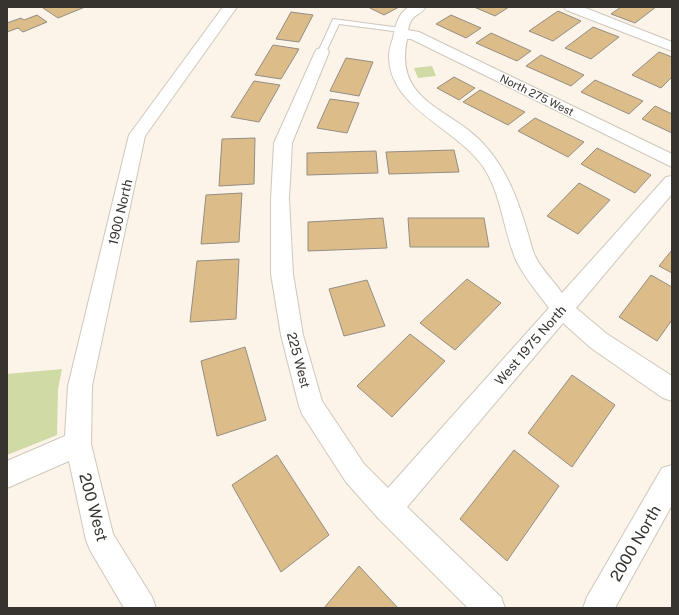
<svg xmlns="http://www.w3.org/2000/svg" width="679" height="615" viewBox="0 0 679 615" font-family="'Public Sans',sans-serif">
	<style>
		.green { fill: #cfdaa4 }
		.building { fill: #dcbd89; stroke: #948d83 }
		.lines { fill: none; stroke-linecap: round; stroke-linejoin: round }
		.service-casing { stroke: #cec7bb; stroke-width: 2 }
		.minor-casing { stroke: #cec7bb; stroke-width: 2 }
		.tertiary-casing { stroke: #cec7bb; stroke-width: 2 }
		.service { fill: #fff; fill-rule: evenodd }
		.minor { fill: #fff; fill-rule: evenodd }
		.tertiary { fill: #fff; fill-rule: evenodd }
		.labels { text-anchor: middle; stroke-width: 3; stroke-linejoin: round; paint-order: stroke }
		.far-street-label { font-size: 11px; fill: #37342f; stroke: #fff }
		.street-label { font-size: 13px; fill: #37342f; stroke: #fff }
		.near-street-label { font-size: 16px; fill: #37342f; stroke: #fff }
	</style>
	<rect width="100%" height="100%" fill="#fcf4e8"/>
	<!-- green -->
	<g class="green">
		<path d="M432,66L436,76L418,78L414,68Z"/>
		<path d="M62,369L58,389L57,435L7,455V374Z"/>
	</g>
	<!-- building -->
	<g class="building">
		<path d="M46,7H85L58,18L43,8Z"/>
		<path d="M368,7H399L384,15Z"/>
		<path d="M474,7H509L495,16Z"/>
		<path d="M621,7H656L635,23L611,14Z"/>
		<path d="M558,11L581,21L553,41L529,31Z"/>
		<path d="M291,12L313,15L299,42L276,39Z"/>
		<path d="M37,15L47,22L23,32L18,28L7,32V23L21,18L24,20Z"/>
		<path d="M451,15L481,28L466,38L436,24Z"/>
		<path d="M593,27L619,37L591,59L565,48Z"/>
		<path d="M491,33L531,51L517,61L476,43Z"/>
		<path d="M273,45L299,49L281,79L255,75Z"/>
		<path d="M659,52L672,57V77L661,88L632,75Z"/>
		<path d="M541,55L584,75L571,86L526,66Z"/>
		<path d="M346,58L373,62L359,96L330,91Z"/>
		<path d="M454,77L475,88L459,100L437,88Z"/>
		<path d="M595,80L643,101L629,114L581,92Z"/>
		<path d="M254,81L280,85L259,122L231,117Z"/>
		<path d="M480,90L525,112L508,125L463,102Z"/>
		<path d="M330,99L359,103L347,133L317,128Z"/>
		<path d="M655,106L672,114V133L642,119Z"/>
		<path d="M535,118L584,142L568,157L518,131Z"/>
		<path d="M255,138L254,184L219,186L222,139Z"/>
		<path d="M597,148L651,175L635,193L581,164Z"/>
		<path d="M454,150L459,172L389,174L386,152Z"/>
		<path d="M376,151L378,173L307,175V153Z"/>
		<path d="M579,183L610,200L578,234L547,216Z"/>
		<path d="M242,193L239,242L201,244L206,195Z"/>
		<path d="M383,218L387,248L308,251V222Z"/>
		<path d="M408,218H484L489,247H410Z"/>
		<path d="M672,250V273L659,266Z"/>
		<path d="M239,259L236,319L190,322L197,261Z"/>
		<path d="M651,275L672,287V320L657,341L619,317Z"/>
		<path d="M467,279L501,303L455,350L420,323Z"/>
		<path d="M367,280L385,326L344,336L329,289Z"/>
		<path d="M410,334L445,361L392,417L357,386Z"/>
		<path d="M245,347L266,420L217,436L201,361Z"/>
		<path d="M572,375L615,405L572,467L528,433Z"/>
		<path d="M514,450L559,486L507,561L460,519Z"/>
		<path d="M277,455L329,535L281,572L232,485Z"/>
		<path d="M359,566L398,608H324Z"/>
	</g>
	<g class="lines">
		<defs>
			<path id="service" d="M333,19L401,28L405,30L401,32L339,24L326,52L322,55L319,54L318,52Z"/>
			<g id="minor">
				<path d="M223,7H237L145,136L92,386L91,444L113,534L152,597L156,608H124L90,550L86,540L69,461L7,488V461L65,436L68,386L129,135Z"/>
				<path d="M409,7H426C418,18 412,12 408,30L419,32L672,154V167L411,39H407C393,105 455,108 487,148C507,171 517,198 526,227C529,236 531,247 535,256C541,269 554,281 562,293L666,177L672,176V194L576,308L607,334L672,376V401L663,398L591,348L563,323L407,507L501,597L505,608H468L378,518L346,482L302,414L299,406L281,335L271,274V199L274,143L315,52L317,49L322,48L327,49L329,52L292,143L289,199L293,274L303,335L322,401L364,464L388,488L549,308C538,293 524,277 516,260C503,230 502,196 484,168C458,128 389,109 389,56C389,50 391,44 393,38C395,27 398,13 409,7Z"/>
				<path d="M564,7H583L672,42V51L566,10Z"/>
			</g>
			<path id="tertiary" d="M672,465V505L615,608H583L587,597L662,468Z"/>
		</defs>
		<!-- service casing -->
		<use href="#service" class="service-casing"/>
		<!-- minor casing -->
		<use href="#minor" class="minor-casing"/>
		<!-- tertiary casing -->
		<use href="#tertiary" class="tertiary-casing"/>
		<!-- service -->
		<use href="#service" class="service"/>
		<!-- minor -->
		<use href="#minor" class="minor"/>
		<!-- tertiary -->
		<use href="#tertiary" class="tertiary"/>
	</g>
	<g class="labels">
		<!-- far-street labels -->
		<g class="far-street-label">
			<text transform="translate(537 95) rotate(26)" y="4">North 275 West</text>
		</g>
		<!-- street labels -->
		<g class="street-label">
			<text transform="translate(120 212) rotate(-77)" y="5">1900 North</text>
			<text transform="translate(530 345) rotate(-49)" y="5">West 1975 North</text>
			<text transform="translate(299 360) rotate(75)" y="5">225 West</text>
		</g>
		<!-- near-street labels -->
		<g class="near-street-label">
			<text transform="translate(94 507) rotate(75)" y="6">200 West</text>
			<text transform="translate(635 543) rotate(-60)" y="6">2000 North</text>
		</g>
	</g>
	<!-- border -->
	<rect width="679" height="615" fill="none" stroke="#37342f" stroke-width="16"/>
</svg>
